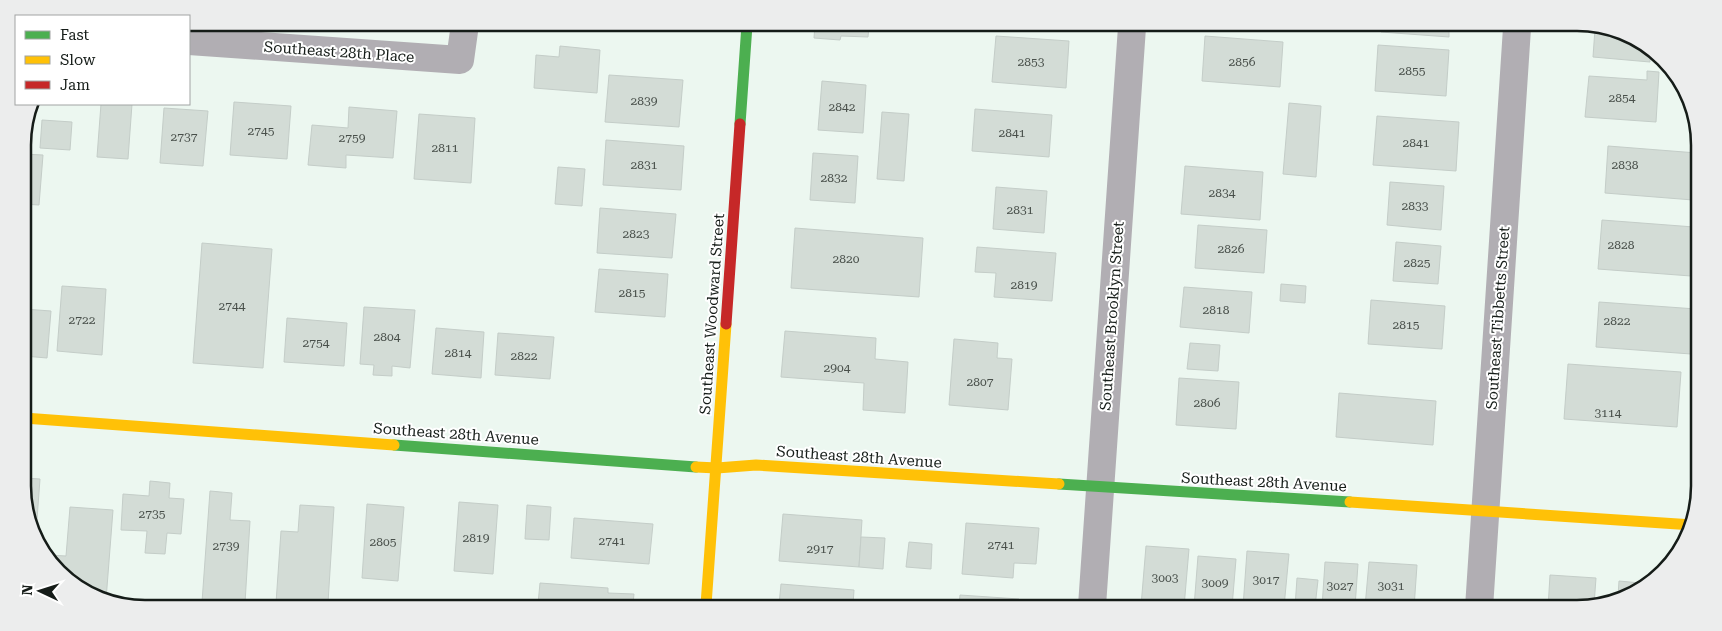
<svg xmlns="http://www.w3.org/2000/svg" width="1722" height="631" viewBox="0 0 1722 631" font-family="'Roboto Serif',serif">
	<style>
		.building { fill: #d3dcd6; stroke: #c4cdc8 }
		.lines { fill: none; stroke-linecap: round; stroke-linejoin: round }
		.street { stroke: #b1aeb3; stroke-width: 28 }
		.fast { stroke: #4caf50; stroke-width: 11 }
		.slow { stroke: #ffc107; stroke-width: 11 }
		.jam { stroke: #c62828; stroke-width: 11 }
		.labels { text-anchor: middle; stroke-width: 4; stroke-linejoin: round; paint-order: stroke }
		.number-label { font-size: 12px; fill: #484f4a }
		.street-label { font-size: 15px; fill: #151c18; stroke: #fff }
		.rim { fill: none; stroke: #151c18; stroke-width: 2.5 }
	</style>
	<rect width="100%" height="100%" fill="#ecf7f0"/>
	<!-- building -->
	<g class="building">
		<path d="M815,25L869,26L868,37L841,36L840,40L814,38Z"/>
		<path d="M1017,26L1070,27V30Z"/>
		<path d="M1381,28H1449V37L1381,32Z"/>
		<path d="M1595,29H1616L1650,52V62L1593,57Z"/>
		<path d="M996,36L1069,41L1066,88L992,82Z"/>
		<path d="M1205,36L1283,42L1280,87L1202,81Z"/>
		<path d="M1378,45L1449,50L1446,96L1375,91Z"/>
		<path d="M560,46L600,50L597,93L534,88L536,55L559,57Z"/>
		<path d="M1647,71L1659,72L1656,122L1585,117L1589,76L1647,80Z"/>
		<path d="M609,75L683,80L679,127L605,122Z"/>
		<path d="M822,81L866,85L863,133L818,130Z"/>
		<path d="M234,102L291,106L287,159L230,155Z"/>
		<path d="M1289,103L1321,106L1316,177L1283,174Z"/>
		<path d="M101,104H132L128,159L97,157Z"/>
		<path d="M349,107L397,111L393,158L346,155V168L308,165L312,125L348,128Z"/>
		<path d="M164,108L208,111L203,166L160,163Z"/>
		<path d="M975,109L1052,115L1049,157L972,151Z"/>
		<path d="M882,112L909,114L904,181L877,179Z"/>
		<path d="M419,114L475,118L471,183L414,179Z"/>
		<path d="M1377,116L1459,122L1456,171L1373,165Z"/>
		<path d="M42,120L72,122L70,150L40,148Z"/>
		<path d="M606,140L684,146L681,190L603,185Z"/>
		<path d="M1608,146L1697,153L1693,200L1605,193Z"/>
		<path d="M813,153L858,156L855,203L810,200Z"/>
		<path d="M23,154L43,155L39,205L23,204Z"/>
		<path d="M1185,166L1263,172L1260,220L1181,214Z"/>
		<path d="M558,167L585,169L582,206L555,204Z"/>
		<path d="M1390,182L1444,186L1441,230L1387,225Z"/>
		<path d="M996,187L1047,191L1044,233L993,229Z"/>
		<path d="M600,208L676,214L672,258L597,253Z"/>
		<path d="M1602,220L1694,227L1691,276L1598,269Z"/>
		<path d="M1198,225L1267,230L1264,273L1195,268Z"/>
		<path d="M795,228L923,238L919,297L791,288Z"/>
		<path d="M1396,242L1441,246L1438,284L1393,281Z"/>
		<path d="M202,243L272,249L263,368L193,363Z"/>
		<path d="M977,247L1056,253L1052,301L994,297L996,273L975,272Z"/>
		<path d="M599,269L668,274L665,317L595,312Z"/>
		<path d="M1281,284L1306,286L1305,303L1280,301Z"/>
		<path d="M62,286L106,289L102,355L57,351Z"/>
		<path d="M1184,287L1252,292L1249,333L1180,327Z"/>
		<path d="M1371,300L1445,306L1442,349L1368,344Z"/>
		<path d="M1599,302L1696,309V328H1693L1691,354L1596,347Z"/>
		<path d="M364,307L415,310L410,368L392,366V376L373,375L374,365L360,364Z"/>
		<path d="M24,309L51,311L47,358L24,356Z"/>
		<path d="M287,318L347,323L344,366L284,362Z"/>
		<path d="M436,328L484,332L481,378L432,374Z"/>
		<path d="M785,331L876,338L875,359L908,362L905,413L863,410L864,383L781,377Z"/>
		<path d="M498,333L554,337L550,379L495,375Z"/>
		<path d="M954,339L998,343L997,358L1012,359L1008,410L949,405Z"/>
		<path d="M1190,343L1220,345L1218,371L1187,369Z"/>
		<path d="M1568,364L1681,372L1677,427L1564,419Z"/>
		<path d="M1179,378L1239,382L1236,429L1176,425Z"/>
		<path d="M1695,387L1694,445L1691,444Z"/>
		<path d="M1339,393L1436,401L1433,445L1336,437Z"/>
		<path d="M25,478L40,479L36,533L25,510Z"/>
		<path d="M150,481L170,483L169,498L184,499L181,534L167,533L165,554L145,553L147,531L121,530L123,494L149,496Z"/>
		<path d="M210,491L232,493L230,520L250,521L245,603L202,602Z"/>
		<path d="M459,502L498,505L493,574L454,571Z"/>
		<path d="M367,504L404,507L398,581L362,578Z"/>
		<path d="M300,505L334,507L328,603H276L281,531L298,532Z"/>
		<path d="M527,505L551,507L549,540L525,539Z"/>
		<path d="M70,507L113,510L106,600L102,599L53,567L48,558L49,555L66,556Z"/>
		<path d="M783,514L862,520L859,567L779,561Z"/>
		<path d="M574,518L653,524L649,564L571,558Z"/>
		<path d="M966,523L1039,528L1036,564L1014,563L1013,578L962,574Z"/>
		<path d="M861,537L885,538L883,569L859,567Z"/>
		<path d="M909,542L932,544L931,569L906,567Z"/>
		<path d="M1146,546L1189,549L1184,607L1141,606Z"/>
		<path d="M1247,551L1289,554L1284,607H1243Z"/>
		<path d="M1198,556L1236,559L1232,607H1194Z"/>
		<path d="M1325,562L1358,564L1355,607H1322Z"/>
		<path d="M1369,562L1417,565L1414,608L1365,607Z"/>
		<path d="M1550,575L1596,578L1594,605L1585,608H1548Z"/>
		<path d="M1297,578L1318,580L1315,607H1295Z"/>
		<path d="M1619,581L1651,584L1618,596Z"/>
		<path d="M540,583L608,588V593L634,594L633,604H538Z"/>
		<path d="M781,584L854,590L853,605H779Z"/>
		<path d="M960,595L1019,599V606H959Z"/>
	</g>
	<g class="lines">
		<!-- street -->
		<g class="street">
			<path d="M189,41L460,60L465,24"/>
			<path d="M1092,606L1132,27"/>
			<path d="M1479,608L1517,28"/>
		</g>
		<!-- fast -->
		<g class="fast">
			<path d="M740,124L747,25"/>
			<path d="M394,445L696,467"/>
			<path d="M1059,484L1350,502"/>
		</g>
		<!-- slow -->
		<g class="slow">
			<path d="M24,418L394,445"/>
			<path d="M696,467L717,468L756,465L1059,484"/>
			<path d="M1350,502L1693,525"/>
			<path d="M706,605L726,324"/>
		</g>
		<!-- jam -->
		<path class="jam" d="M726,324L740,124"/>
	</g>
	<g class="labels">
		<!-- number labels -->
		<g class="number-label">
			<text x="1031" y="66">2853</text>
			<text x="1242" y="66">2856</text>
			<text x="1412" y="75">2855</text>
			<text x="1622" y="102">2854</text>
			<text x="644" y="105">2839</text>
			<text x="842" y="111">2842</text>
			<text x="261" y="135">2745</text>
			<text x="1012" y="137">2841</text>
			<text x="184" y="141">2737</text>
			<text x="352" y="142">2759</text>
			<text x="1416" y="147">2841</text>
			<text x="445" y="152">2811</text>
			<text x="644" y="169">2831</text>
			<text x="1625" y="169">2838</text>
			<text x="834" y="182">2832</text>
			<text x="1222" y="197">2834</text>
			<text x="1415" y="210">2833</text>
			<text x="1020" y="214">2831</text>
			<text x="636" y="238">2823</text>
			<text x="1621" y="249">2828</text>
			<text x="1231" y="253">2826</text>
			<text x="846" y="263">2820</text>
			<text x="1417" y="267">2825</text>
			<text x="1024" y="289">2819</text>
			<text x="632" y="297">2815</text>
			<text x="232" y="310">2744</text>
			<text x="1216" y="314">2818</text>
			<text x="82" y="324">2722</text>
			<text x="1617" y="325">2822</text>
			<text x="1406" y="329">2815</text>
			<text x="387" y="341">2804</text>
			<text x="316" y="347">2754</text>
			<text x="458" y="357">2814</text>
			<text x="524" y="360">2822</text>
			<text x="837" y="372">2904</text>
			<text x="980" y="386">2807</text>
			<text x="1207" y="407">2806</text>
			<text x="1608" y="417">3114</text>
			<text x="152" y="518">2735</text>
			<text x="476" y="542">2819</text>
			<text x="612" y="545">2741</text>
			<text x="383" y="546">2805</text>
			<text x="1001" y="549">2741</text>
			<text x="226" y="550">2739</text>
			<text x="820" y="553">2917</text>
			<text x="1165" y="582">3003</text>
			<text x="1266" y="584">3017</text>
			<text x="1215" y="587">3009</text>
			<text x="1340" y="590">3027</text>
			<text x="1391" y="590">3031</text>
		</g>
		<!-- street labels -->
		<g class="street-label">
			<text transform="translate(339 52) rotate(4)" y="5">Southeast 28th Place</text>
			<text transform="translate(712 314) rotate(-86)" y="5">Southeast Woodward Street</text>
			<text transform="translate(1112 316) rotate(-86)" y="5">Southeast Brooklyn Street</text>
			<text transform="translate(1498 318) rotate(-86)" y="5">Southeast Tibbetts Street</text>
			<text transform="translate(456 434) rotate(4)" y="5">Southeast 28th Avenue</text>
			<text transform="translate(859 457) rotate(4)" y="5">Southeast 28th Avenue</text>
			<text transform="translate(1264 482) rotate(3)" y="5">Southeast 28th Avenue</text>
		</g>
	</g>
	<!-- crop -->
	<path d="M0 0H1722V631H0ZM145 31H1577A114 114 0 0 1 1691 145V486A114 114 0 0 1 1577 600H145A114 114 0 0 1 31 486V145A114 114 0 0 1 145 31Z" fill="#eceded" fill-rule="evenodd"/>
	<path class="rim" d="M145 31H1577A114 114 0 0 1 1691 145V486A114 114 0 0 1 1577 600H145A114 114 0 0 1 31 486V145A114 114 0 0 1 145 31Z"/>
	<!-- legend -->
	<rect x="15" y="15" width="175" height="90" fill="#ffffff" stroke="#a1a4a3"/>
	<rect x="25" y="31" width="25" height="8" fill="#4caf50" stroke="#a1a4a3"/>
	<text x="60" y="40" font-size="15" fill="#151c18">Fast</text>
	<rect x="25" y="56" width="25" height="8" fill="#ffc107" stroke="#a1a4a3"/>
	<text x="60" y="65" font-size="15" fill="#151c18">Slow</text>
	<rect x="25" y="81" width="25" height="8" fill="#c62828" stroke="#a1a4a3"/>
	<text x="60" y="90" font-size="15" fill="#151c18">Jam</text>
	<!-- north arrow -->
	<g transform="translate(40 591) rotate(274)" stroke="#ffffff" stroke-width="4" paint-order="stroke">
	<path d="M0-4L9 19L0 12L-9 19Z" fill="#151c18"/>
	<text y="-8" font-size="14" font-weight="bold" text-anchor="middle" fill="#151c18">N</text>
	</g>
</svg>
